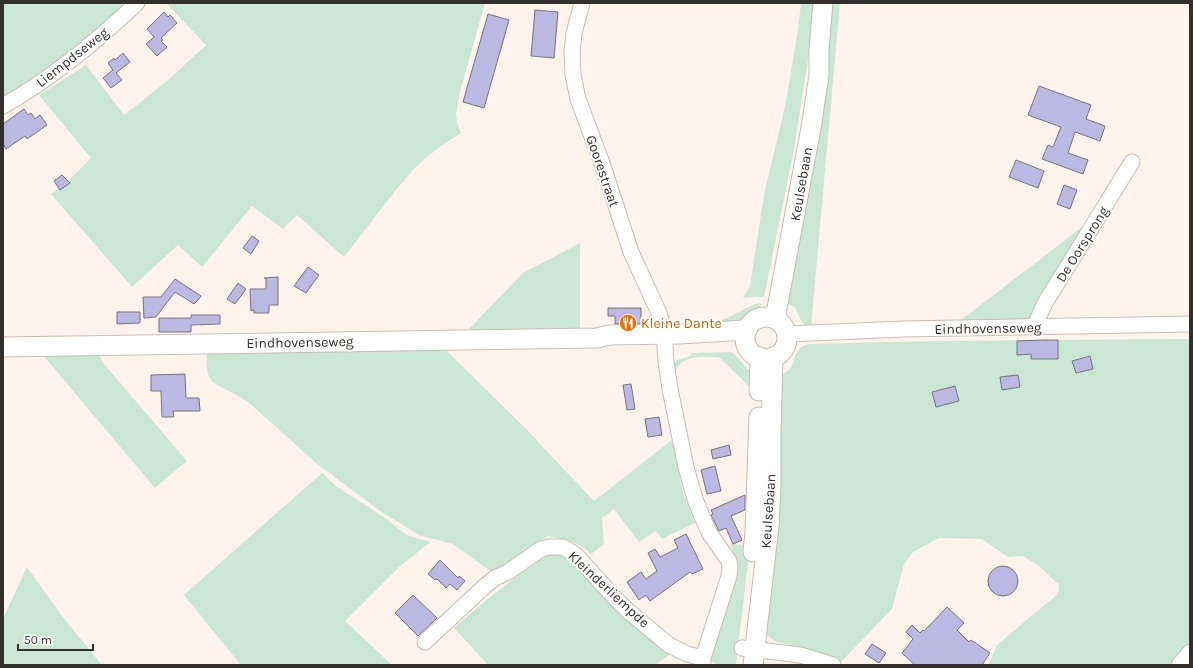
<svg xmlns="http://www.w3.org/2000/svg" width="1193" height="668" viewBox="0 0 1193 668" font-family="Karla,sans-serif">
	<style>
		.green { fill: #cae6d4 }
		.building { fill: #bbb9e2; stroke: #74747f }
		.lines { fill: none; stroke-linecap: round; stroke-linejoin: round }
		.minor-casing { stroke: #c8bcb5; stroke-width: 17 }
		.major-casing { stroke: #c8bcb5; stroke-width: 21 }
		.minor { stroke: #fff; stroke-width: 15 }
		.major { stroke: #fff; stroke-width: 19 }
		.labels { text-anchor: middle; stroke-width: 4; stroke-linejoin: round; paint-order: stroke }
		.street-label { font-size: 14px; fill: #332f2c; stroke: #fff }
		.food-label { font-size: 14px; fill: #c56008; stroke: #fff; text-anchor: start }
	</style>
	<rect width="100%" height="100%" fill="#fff3eb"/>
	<!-- green -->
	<g class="green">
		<path d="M3,3H128L89,39L3,100Z"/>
		<path d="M166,3H485L460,92L456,113L457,123L461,133L445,143L428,156L414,169L395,191L344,257L297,215L283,229L252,206L202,267L178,245L132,287L51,194L65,184L91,158L39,95L86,65L124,115L167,81L206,45Z"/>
		<path d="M801,3H815L813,28L794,149L764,297H757L743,298L748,290L750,286L764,195L786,102L798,29Z"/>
		<path d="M828,3H840L811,327L807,328L801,321L795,307L784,302Z"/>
		<path d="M1091,220L1028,323L956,324Z"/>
		<path d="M580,243V330L469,329L523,273Z"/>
		<path d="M759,303L762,304L758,310L744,323L698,328L727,318L753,305Z"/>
		<path d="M1190,339V647L1173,665H988L991,660L997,645L1058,594L1059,585L1039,566L1023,556L1008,557L982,539L939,538L913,552L904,564L892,609L840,663L813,650L777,642L766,635L777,375C802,372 786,349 809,344L934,341Z"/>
		<path d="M446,350L526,429L594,501L672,440L683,492L695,523L662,539L656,531L639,542L614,509L602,518L604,544L591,554C580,542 563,539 548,536L497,574L493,573L453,544L419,535L380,511L316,463L247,401L214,383C205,375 207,364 207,353Z"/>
		<path d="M731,352C740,357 744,368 753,373L757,394L719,357C706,357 685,354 677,368C675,370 675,374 673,377L674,366L675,362L677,360L688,357L693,353Z"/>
		<path d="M98,354L104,364L187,461L155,488L43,355Z"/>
		<path d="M322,473L336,486L385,518L400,530L409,536L430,542L398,568L345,621L392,665H240V664L184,595Z"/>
		<path d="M731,544L750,545L736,665H717L710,661L709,652C717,625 739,570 731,544Z"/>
		<path d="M553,551L566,553L674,652L654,665H488L454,628C485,600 518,574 553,551Z"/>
		<path d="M27,567L65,620L102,665H3V619Z"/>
	</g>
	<!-- building -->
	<g class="building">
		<path d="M535,10L558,12L554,58L531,56Z"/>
		<path d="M164,12L168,17L170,15L177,23L161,38L163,40L161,41L167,47L157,56L146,44L154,37L147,29Z"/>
		<path d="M488,14L509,20L484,108L463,102Z"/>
		<path d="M123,53L130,62L116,73L122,80L111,88L103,78L113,70L108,63L114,58L115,60Z"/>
		<path d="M1039,86L1091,105L1086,119L1105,126L1100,141L1075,132L1068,153L1088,160L1083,174L1042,159L1048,145L1053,147L1061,127L1028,115Z"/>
		<path d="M24,109L28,115L31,113L35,119L40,115L47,125L27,139L25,136L6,149L3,144V124Z"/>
		<path d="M1016,160L1044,171L1038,188L1009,177Z"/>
		<path d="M62,175L70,183L60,190L54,181Z"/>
		<path d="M1064,185L1077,190L1070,209L1057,204Z"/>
		<path d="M252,236L259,241L251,254L243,248Z"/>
		<path d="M308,267L319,275L306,293L294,286Z"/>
		<path d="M278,277V305H269V313H254V310L251,311L250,289H266V279L264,278Z"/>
		<path d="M175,279L201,296L198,300L194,304L175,292L156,317L144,318L143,297H161Z"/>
		<path d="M238,283L246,289L235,304L227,299Z"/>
		<path d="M608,308H641V324H615V316H608Z"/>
		<path d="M117,312H140V323L117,324Z"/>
		<path d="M191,315H220V324L191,325V332H159V318H191Z"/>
		<path d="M1045,340H1058V359H1031V354L1017,355V341Z"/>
		<path d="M1090,356L1093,369L1076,373L1072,361Z"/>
		<path d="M185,374L186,398H199L200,411H173L174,417H162L161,391H151V375Z"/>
		<path d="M1018,375L1020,387L1002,390L1000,377Z"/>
		<path d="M631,384L635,409L627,410L623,385Z"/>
		<path d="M955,386L959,401L936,407L932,392Z"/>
		<path d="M659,417L662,435L648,437L645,419Z"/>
		<path d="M729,445L731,455L713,459L711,450Z"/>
		<path d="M715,466L721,491L707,494L701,470Z"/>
		<path d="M745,495V510L731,516L742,540L733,544L726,528L719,531L711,515L713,514L711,510Z"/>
		<path d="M686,534L703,569L692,574L690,572L650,601L646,595L639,600L627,582L641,572L646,579L657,571L648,553L655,549L660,557L678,548L674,540Z"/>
		<path d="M440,560L458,578L459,576L465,581L457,590L450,584L446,588L437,579L435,580L428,574Z"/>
		<circle cx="1003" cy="581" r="15"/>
		<path d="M413,595L437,618L418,636L395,613Z"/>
		<path d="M947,607L964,623L957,630L969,642L971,640L990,653L982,665H915L902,653L913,639L906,632L912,625L920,633L923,630L924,631Z"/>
		<path d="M872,644L886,653L879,663L865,654Z"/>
	</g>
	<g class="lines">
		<defs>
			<g id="minor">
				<path d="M582,3L574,33L572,52L573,75L578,99L602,163L631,252L659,313L664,330L666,362L670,389L686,467L695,499L703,519L710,534L729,561L730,567L729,576L703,658V665"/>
				<path d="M3,106C52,78 96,42 137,3"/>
				<path d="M1034,327L1045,303L1132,162"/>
				<path d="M787,334L903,329L1190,324"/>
				<path d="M425,642L485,586L495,578L508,572L541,549L549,547H563L576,555L614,597L627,610L669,645L687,654L703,658"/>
				<path d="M742,648L800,655L833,665"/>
				<path d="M1179,665L1190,652"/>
			</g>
			<g id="major">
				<circle cx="766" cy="338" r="21"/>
				<path d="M775,319L811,128L819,75V49L823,3"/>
				<path d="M3,347L597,338L609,335L679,334L747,330"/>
				<path d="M759,391L760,357"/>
				<path d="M753,552L755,532L759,417"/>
				<path d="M753,665L769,526L771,484V433L773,357"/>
			</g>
		</defs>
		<!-- minor casing -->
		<use href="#minor" class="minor-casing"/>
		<!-- major casing -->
		<use href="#major" class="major-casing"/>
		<!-- minor -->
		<use href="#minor" class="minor"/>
		<!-- major -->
		<use href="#major" class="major"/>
	</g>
	<!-- icons -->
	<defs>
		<symbol id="restaurant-disc" viewBox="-11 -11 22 22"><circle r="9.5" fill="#e8710a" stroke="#fff"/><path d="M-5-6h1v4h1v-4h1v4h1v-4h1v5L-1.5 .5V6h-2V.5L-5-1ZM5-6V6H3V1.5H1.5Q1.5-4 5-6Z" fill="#fff"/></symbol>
	</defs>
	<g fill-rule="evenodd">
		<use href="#restaurant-disc" x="618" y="313" width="20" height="20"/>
	</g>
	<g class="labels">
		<!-- street labels -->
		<g class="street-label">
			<text transform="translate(72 57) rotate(-38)" y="5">Liempdseweg</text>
			<text transform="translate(603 171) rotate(71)" y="5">Goorestraat</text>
			<text transform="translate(801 184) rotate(-80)" y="5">Keulsebaan</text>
			<text transform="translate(1082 244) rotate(-58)" y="5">De Oorsprong</text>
			<text transform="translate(988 328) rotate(-1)" y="5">Eindhovenseweg</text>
			<text transform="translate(300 342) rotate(-1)" y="5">Eindhovenseweg</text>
			<text transform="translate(768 511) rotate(-86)" y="5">Keulsebaan</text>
			<text transform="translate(609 589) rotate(43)" y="5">Kleinderliempde</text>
		</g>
		<!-- food labels -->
		<g class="food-label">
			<text x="641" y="328">Kleine Dante</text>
		</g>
	</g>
	<!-- border -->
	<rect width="1193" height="668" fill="none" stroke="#332f2c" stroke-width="8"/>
	<!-- scale -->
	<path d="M18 644v6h75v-6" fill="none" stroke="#332f2c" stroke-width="2"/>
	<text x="24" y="644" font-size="12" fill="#332f2c" stroke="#ffffff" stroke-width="3" paint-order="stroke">50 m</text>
</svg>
